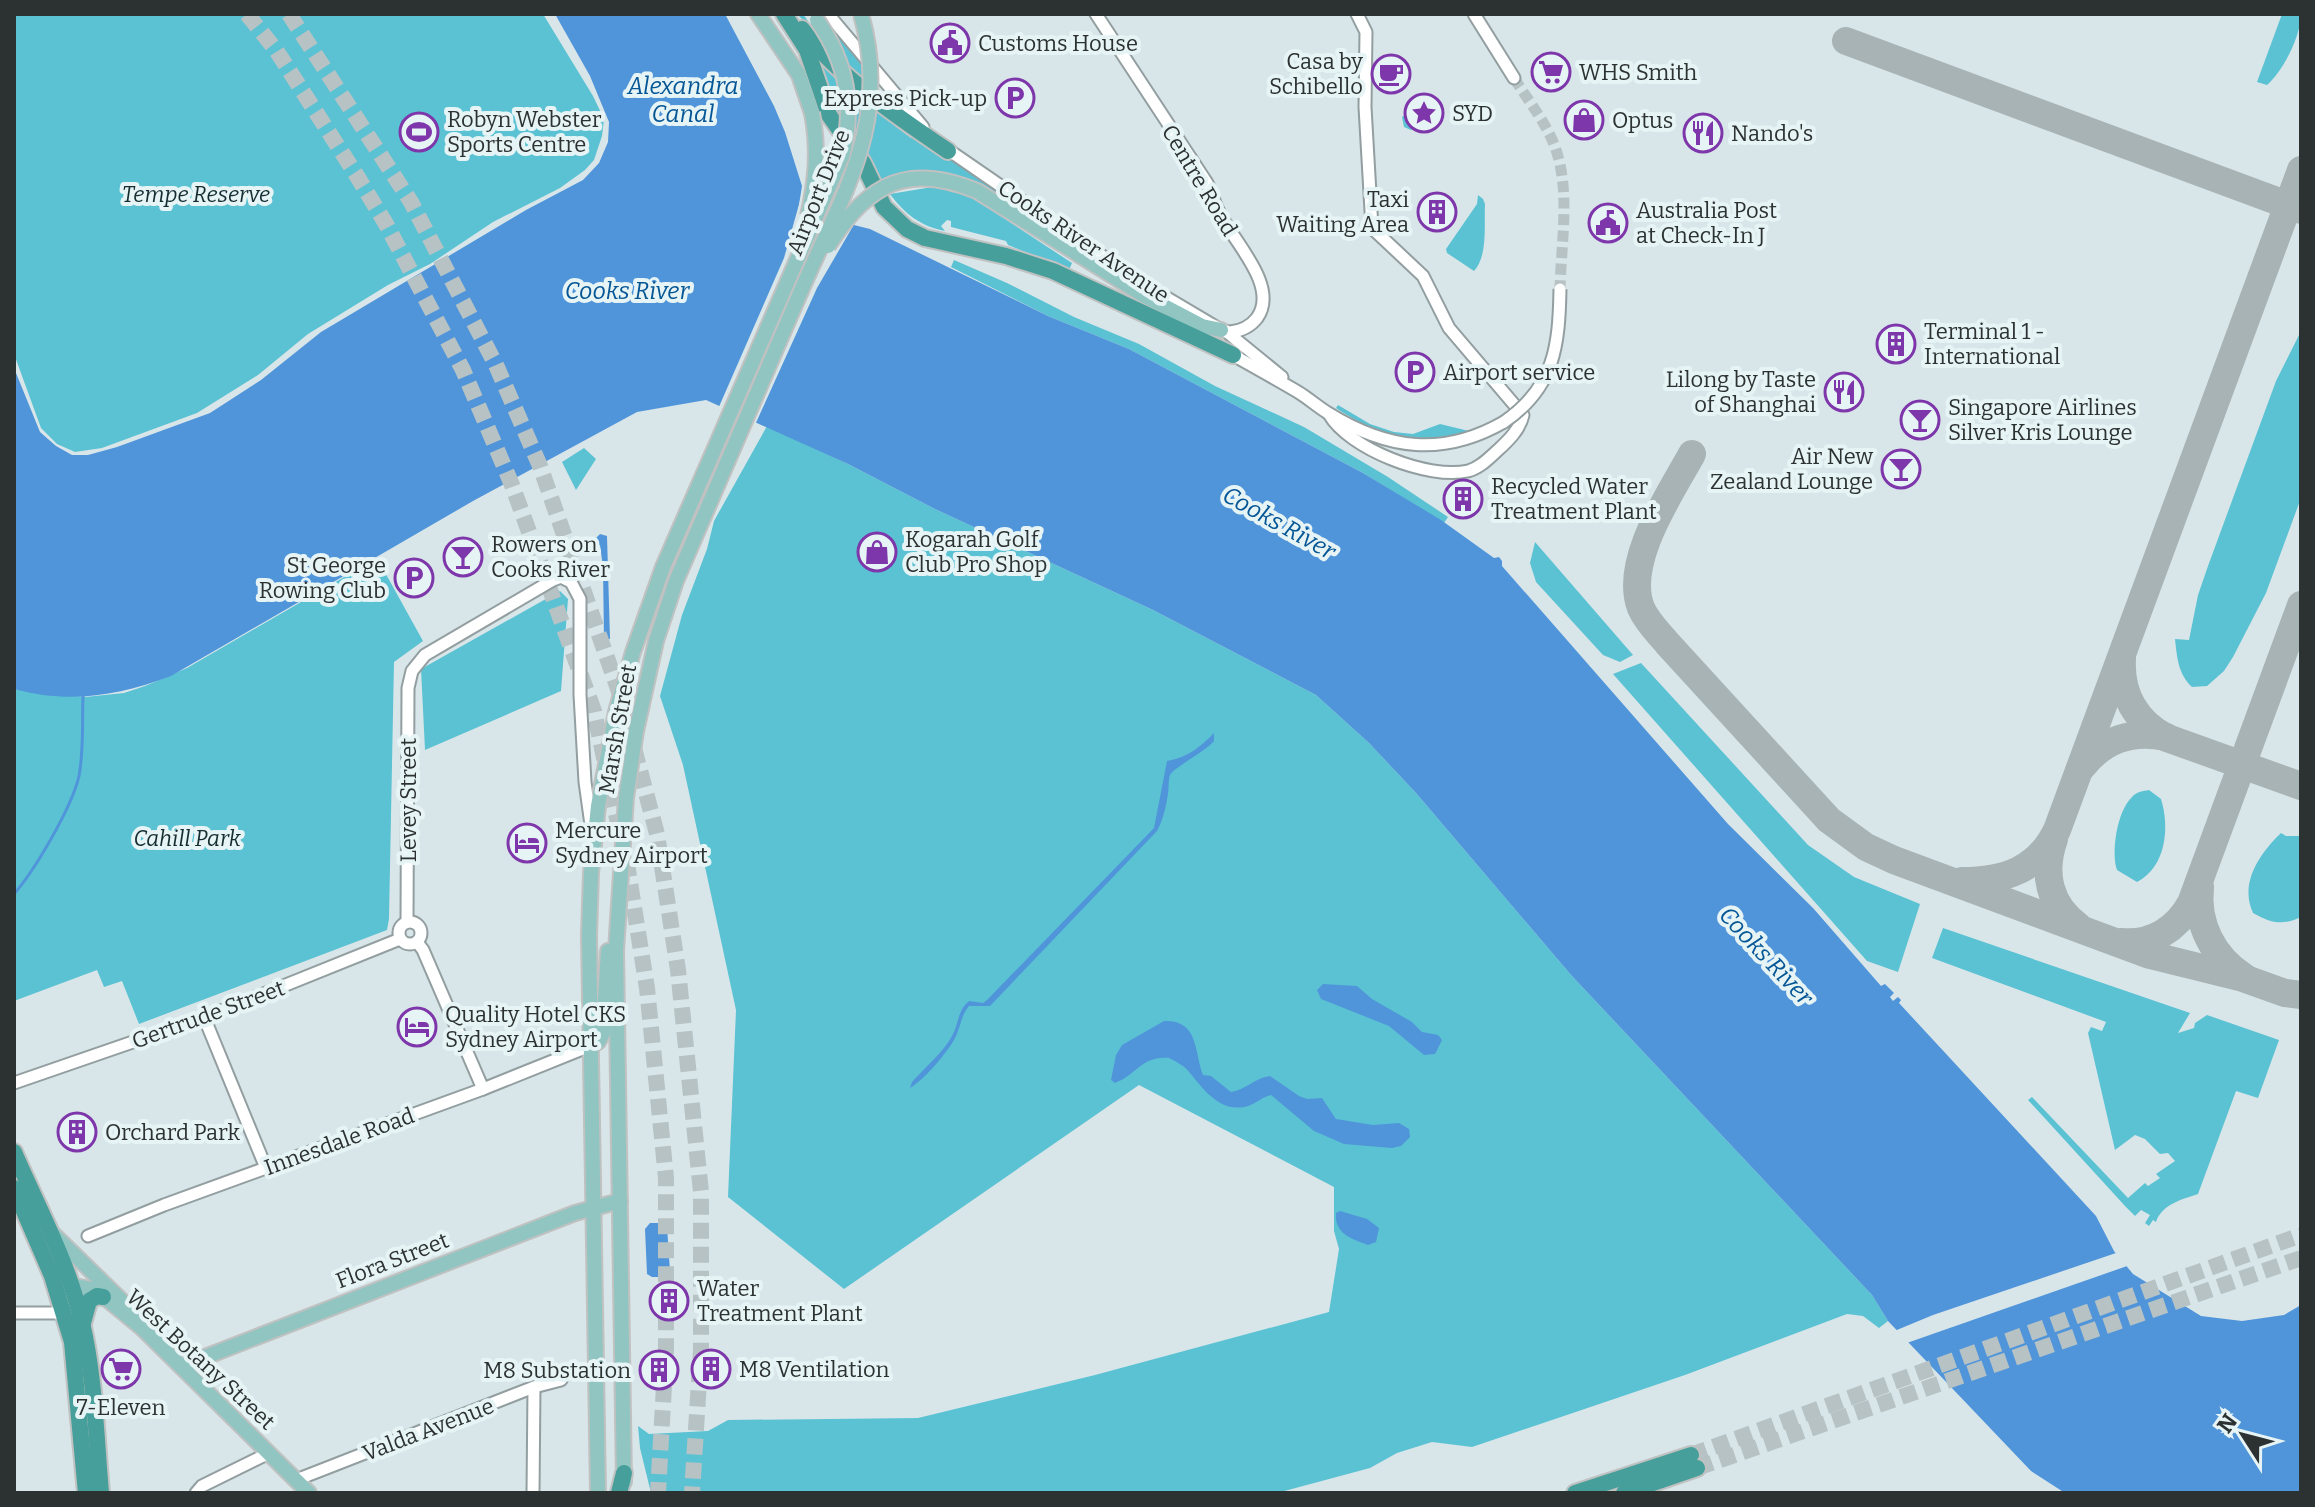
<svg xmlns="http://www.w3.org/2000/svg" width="2315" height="1507" viewBox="0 0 2315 1507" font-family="Bitter,serif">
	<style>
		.green { fill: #5bc2d3 }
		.water { fill: #5095da }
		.pier { fill: #d9e6e9 }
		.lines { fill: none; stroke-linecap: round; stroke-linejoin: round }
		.stream { stroke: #5095da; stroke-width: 3 }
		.taxiway { stroke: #a8b3b5; stroke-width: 28 }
		.minor-tunnel { stroke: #b6c2c4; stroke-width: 11; stroke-dasharray: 11 5.5; stroke-linecap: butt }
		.highway-tunnel { stroke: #b6c2c4; stroke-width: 16; stroke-dasharray: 16 8; stroke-linecap: butt }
		.minor-casing { stroke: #929ea0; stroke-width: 15 }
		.major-casing { stroke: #c0c1c1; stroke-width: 18 }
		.highway-casing { stroke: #c0c1c1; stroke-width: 20 }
		.minor { stroke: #fff; stroke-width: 11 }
		.major { stroke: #90c5c2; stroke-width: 14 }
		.highway { stroke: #469f9a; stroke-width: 16 }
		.minor-bridge-casing { stroke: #929ea0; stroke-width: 15; stroke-linecap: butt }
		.major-bridge-casing { stroke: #c0c1c1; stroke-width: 18; stroke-linecap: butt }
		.minor-bridge { stroke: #fff; stroke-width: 11 }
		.major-bridge { stroke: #90c5c2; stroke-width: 14 }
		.labels { text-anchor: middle; stroke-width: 8; stroke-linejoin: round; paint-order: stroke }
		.poi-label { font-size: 22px; fill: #2c3131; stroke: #e7f4f6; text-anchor: start }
		.street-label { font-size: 22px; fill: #2c3131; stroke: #e7f4f6 }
		.park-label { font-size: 22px; font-style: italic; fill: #152d31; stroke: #e7f4f6 }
		.water-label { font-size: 24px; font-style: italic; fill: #055695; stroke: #e7f4f6 }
	</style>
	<rect width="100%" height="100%" fill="#d9e6e9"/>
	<!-- green -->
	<g class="green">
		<path d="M14,14H543L593,96L604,119L602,136L594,160L585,170L560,188L493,222L430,264L388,285L308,334L258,375L197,413L102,448L75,452L57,444L41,428L14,354Z"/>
		<path d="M797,14H803L810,24L822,15L883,83L876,90L857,75Z"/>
		<path d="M2282,14H2301C2301,36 2283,71 2267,85L2257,82Z"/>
		<path d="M817,59L892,116L895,126L911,138L915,133L1001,194C991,192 982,186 973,181C942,168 911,167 882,182C870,148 851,135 834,107C826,94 823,74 817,59Z"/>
		<path d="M1414,109L1436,120L1434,130L1431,131L1422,126L1411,130L1404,127L1402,117Z"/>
		<path d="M932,184L962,191L973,198L1072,263L1069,270L1008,245L1006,241L951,227V221L947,220L941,226L945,231C920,226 905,214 890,194L932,187Z"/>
		<path d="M1478,195L1483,199L1485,204C1484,225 1488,256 1474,271L1447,253L1446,249L1477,204Z"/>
		<path d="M954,260L1007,283L1074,317L1139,344L1215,386L1304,427L1388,477L1448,517L1444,523L1363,473L1129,349L1048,316L951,267Z"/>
		<path d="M2301,331V498L2266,593L2233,657L2224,671L2207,686L2192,687C2178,674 2177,657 2175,639L2189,640L2198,595L2208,566L2276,381Z"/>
		<path d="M1338,405L1370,424L1394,432L1413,434L1440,424L1469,431C1416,446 1381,438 1336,408Z"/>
		<path d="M767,426L848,464L935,509L1153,610L1316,695L1369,743L1416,793L1571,975L1872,1295L1888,1321L1879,1328L1863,1316L1847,1314L1685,1375L1472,1447L1432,1442L1397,1453L1370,1468L1277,1493H651L640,1448L638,1426L649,1434L708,1431L728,1420L918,1418L1095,1375L1329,1312L1339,1249L1334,1231V1187L1139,1085L844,1289L728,1197L736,1010L683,765L660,696L682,615L707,549L714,521Z"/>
		<path d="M584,448L596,459L576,490L562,462Z"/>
		<path d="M1535,542L1633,655L1620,662L1603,655L1536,582L1530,563Z"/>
		<path d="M377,558L423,641L394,662L389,919L387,930L139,1024L122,981L104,987L97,970L14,1001V689L85,697L124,693L145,686L187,668Z"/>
		<path d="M560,591L568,599L561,691L425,750L421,669Z"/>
		<path d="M1641,663L1808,845L1854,877L1920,904L1898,972L1867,961L1613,674Z"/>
		<path d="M2149,790L2161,799C2170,828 2166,867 2137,882L2117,870C2111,852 2117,811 2132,797C2136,792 2143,791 2149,790Z"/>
		<path d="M2281,833L2286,836H2301V917C2282,926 2271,923 2253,913C2239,883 2260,853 2281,833Z"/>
		<path d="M1943,928L2190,1013L2178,1033L2194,1028L2195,1023L2207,1015L2279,1040L2258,1098L2236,1091L2198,1194C2183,1199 2162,1204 2156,1222L2153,1220L2149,1226L2145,1223L2150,1215L2141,1210L2135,1216L2125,1206L2028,1100L2032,1097L2128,1198L2145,1183L2148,1186L2160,1178L2156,1174L2175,1161L2168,1153L2160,1154L2145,1139L2135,1135L2115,1150L2088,1033L2091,1027L2102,1031L2106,1022L1932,958Z"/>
	</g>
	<!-- water -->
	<g class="water">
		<path d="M555,14H725L774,106L785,132L802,186L798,211L870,229L1048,316L1129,349L1363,473L1441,520L1494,558L1499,557L1502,561V566L1728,824L1813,908L1881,986L1885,984L1894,993L1890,997L1893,1001L1898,997L1901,1000L1899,1003L2096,1216L2114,1251L2133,1274L2201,1316L2242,1321L2284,1315L2301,1305V1493H2065L2031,1471L1888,1321L1872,1295L1571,975L1416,793L1369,743L1316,695L1153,610L935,509L848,464L706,400L637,412L473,501L171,676C118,696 69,704 14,689V368L40,432L56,446L72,455H88L117,447L210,413L261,380L321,332L526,210L583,180L599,163L608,142L609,122L590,76Z"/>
		<path d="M600,534L607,536L610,639L604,640L603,567L600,545L593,548L590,544Z"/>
		<path d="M1214,733V741C1206,751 1172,769 1170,775C1168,781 1169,789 1168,794C1166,807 1163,820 1157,831L990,1006H969C961,1016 961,1025 956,1036C950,1050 923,1081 910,1088L912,1082C925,1067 943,1053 952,1036C959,1024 957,1011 969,1001L983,1003L987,1000L1154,828L1167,761C1188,757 1198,749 1214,733Z"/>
		<path d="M1323,984L1357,986L1372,999L1412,1022L1422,1032L1438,1035L1442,1040L1435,1054L1424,1055L1389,1026L1321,999L1317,990Z"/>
		<path d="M1164,1021C1199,1020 1194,1051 1203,1075L1211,1076L1231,1092C1246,1090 1256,1077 1270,1076L1299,1096L1307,1099L1322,1098L1336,1119L1373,1125L1399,1123L1409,1129L1410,1137L1401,1146L1392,1148L1344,1144L1314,1131L1271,1095C1262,1097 1257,1103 1248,1106C1221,1114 1204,1090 1190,1073C1185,1066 1177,1062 1169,1058C1141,1056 1137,1075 1115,1083L1111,1080L1116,1055L1122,1045Z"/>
		<path d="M1340,1211L1367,1219L1379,1228L1376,1242L1368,1245C1351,1239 1334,1233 1336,1213Z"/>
		<path d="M650,1223H663L667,1226L670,1272L665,1277H652L647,1274L645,1229Z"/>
	</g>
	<!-- pier -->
	<g class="pier">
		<path d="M805,183L802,208L856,221L817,288L755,425L718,409L784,258Z"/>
		<path d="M2119,1252L2130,1265L1904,1344L1892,1332L1933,1315Z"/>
	</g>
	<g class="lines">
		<!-- stream -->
		<path class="stream" d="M14,894C35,870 72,807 79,776C84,750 82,722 83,696"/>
		<!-- taxiway -->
		<g class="taxiway">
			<path d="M1846,41L2301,210"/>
			<path d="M1692,454C1670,494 1623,562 1641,608C1647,622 1658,632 1667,643L1829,820L1866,847L1894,860L2150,955L2243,978L2285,993L2301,995"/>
			<path d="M2122,659C2120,694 2136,722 2167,738L2301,786"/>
			<path d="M2083,766C2104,739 2133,730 2166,737"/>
			<path d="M2054,839C2042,873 2049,905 2078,926"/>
			<path d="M1962,881C2004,881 2038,870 2057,830L2301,170"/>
			<path d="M2200,887C2196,924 2213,957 2244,977"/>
			<path d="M2121,942C2152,945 2177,929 2191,903L2301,605"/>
		</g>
		<!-- minor-tunnel -->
		<path class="minor-tunnel" d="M1514,78C1529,102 1549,126 1557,153C1570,195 1561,245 1560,289"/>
		<!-- highway-tunnel -->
		<g class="highway-tunnel">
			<path d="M247,14L276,50L357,176L386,224L463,370L512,485L594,711L628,870L647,988L666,1178V1350L658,1493"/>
			<path d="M289,14L411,202L496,365L540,466L619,692L657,834L678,970L701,1192V1350L692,1493"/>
			<path d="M1691,1455L2301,1235"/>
			<path d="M1697,1468L2301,1258"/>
		</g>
		<defs>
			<g id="minor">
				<path d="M828,14L923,127"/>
				<path d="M1474,14L1514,78"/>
				<path d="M944,147L1140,282L1221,330L1230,332C1241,331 1250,327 1257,318C1280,286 1232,240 1219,212C1214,203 1212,193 1207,183L1096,14"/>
				<path d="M1228,333L1282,377"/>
				<path d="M1233,355C1254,367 1276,379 1298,392C1308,398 1318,407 1328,413C1388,450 1443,457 1504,422"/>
				<path d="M1329,414C1349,449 1429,480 1468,471C1480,468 1489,458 1498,450C1509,440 1520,429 1523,415L1449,328L1423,276L1372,228L1365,107L1366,32L1357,14"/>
				<circle cx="410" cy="933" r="11"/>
				<path d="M407,922L408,688L412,671L425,655L553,580L561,577L571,582L580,599V695L585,782L592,832"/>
				<path d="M417,942L423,950L483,1089"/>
				<path d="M204,1017L266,1168"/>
				<path d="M14,1083L211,1015L400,939"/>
				<path d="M88,1236L164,1205L483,1089L590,1046"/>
				<path d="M14,1313H65"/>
				<path d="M296,1480L534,1387L561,1380"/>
				<path d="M196,1493L202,1486L269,1453"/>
				<path d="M533,1493L534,1387"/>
			</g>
			<g id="major">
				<path d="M758,14L799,75L812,113"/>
				<path d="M885,187C914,172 948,179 977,191L1143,295L1202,326L1221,330"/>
				<path d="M590,1046L598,1042L603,1033L608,951"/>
				<path d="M52,1233L121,1300L132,1315"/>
				<path d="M64,1284L96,1290L142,1328L309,1493"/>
				<path d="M182,1366L575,1213L620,1201"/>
				<path d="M624,1482L616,950L626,798L636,731L656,641L676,581L801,291"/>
				<path d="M598,1493L589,935L591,873L598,806L616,712L633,652L663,567L842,157"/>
			</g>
			<g id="highway">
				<path d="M784,14L807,50L829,115L863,163L884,207L907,229L925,238L1006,256L1053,271L1233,355"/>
				<path d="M802,29C838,76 899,118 948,151"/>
				<path d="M14,1152C38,1208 69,1263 82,1323C95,1378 96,1437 101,1493"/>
				<path d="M14,1188L52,1276L72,1342L86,1493"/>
				<path d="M83,1323L89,1301L97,1296L103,1297"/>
				<path d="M619,1493L624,1473"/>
				<path d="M1575,1493L1691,1455"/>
				<path d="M1624,1493L1697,1468"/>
			</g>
		</defs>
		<!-- minor casing -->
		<use href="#minor" class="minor-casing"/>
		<!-- major casing -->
		<use href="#major" class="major-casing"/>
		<!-- highway casing -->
		<use href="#highway" class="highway-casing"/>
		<!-- minor -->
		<use href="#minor" class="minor"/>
		<!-- major -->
		<use href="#major" class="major"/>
		<!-- highway -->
		<use href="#highway" class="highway"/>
		<defs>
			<path id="minor-bridge" d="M1504,422C1555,387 1559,345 1560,289"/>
			<g id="major-bridge">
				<path d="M817,20C847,63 855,106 842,157"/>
				<path d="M808,216C816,181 819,149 812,113"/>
				<path d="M828,246C844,222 859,201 885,187"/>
				<path d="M801,291C842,195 892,122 861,14"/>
			</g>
		</defs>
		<!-- minor-bridge casing -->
		<use href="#minor-bridge" class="minor-bridge-casing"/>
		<!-- major-bridge casing -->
		<use href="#major-bridge" class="major-bridge-casing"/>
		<!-- minor-bridge -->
		<use href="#minor-bridge" class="minor-bridge"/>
		<!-- major-bridge -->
		<use href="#major-bridge" class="major-bridge"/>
	</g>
	<!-- icons -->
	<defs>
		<symbol id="civic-ring" viewBox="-11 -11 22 22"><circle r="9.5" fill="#e7f4f6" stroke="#7e37aa" stroke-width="1.5"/><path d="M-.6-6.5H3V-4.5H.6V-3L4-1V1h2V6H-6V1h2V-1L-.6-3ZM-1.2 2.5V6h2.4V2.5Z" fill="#7e37aa"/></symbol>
		<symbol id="supermarket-ring" viewBox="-11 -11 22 22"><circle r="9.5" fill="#e7f4f6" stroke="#7e37aa" stroke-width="1.5"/><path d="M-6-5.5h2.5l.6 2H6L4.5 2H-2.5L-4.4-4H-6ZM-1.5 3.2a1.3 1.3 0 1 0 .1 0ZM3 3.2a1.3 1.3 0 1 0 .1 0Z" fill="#7e37aa"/></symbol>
		<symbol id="cafe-ring" viewBox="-11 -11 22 22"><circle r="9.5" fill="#e7f4f6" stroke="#7e37aa" stroke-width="1.5"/><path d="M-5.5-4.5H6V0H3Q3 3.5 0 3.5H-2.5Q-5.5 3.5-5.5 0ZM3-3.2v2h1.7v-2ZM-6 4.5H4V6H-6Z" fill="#7e37aa"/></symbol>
		<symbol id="parking-ring" viewBox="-11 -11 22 22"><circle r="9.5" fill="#e7f4f6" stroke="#7e37aa" stroke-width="1.5"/><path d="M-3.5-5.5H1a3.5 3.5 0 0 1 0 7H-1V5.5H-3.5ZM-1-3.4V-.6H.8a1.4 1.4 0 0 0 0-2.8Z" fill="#7e37aa"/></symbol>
		<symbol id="sight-ring" viewBox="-11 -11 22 22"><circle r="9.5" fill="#e7f4f6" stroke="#7e37aa" stroke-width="1.5"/><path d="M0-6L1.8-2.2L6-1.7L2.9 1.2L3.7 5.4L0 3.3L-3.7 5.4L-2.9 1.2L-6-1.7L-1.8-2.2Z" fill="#7e37aa"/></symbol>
		<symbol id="shop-ring" viewBox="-11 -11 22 22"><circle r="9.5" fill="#e7f4f6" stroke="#7e37aa" stroke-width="1.5"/><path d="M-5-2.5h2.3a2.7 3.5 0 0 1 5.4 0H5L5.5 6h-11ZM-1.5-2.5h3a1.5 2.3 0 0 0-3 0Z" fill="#7e37aa"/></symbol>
		<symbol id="stadium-ring" viewBox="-11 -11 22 22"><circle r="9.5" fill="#e7f4f6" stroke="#7e37aa" stroke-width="1.5"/><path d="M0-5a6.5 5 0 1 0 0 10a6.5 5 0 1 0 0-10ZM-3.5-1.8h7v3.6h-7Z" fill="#7e37aa"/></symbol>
		<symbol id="restaurant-ring" viewBox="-11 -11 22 22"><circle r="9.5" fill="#e7f4f6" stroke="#7e37aa" stroke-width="1.5"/><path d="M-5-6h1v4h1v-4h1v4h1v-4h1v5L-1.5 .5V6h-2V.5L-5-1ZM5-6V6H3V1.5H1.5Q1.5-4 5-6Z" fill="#7e37aa"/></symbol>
		<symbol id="building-ring" viewBox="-11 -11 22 22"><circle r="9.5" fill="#e7f4f6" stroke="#7e37aa" stroke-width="1.5"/><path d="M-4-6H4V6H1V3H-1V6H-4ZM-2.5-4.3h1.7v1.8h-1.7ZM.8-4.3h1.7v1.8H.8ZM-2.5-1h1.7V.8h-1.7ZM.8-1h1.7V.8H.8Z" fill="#7e37aa"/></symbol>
		<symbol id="bar-ring" viewBox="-11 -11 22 22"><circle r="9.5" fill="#e7f4f6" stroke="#7e37aa" stroke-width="1.5"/><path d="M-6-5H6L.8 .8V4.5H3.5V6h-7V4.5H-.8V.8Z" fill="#7e37aa"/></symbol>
		<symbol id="hotel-ring" viewBox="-11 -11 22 22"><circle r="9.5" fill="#e7f4f6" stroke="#7e37aa" stroke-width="1.5"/><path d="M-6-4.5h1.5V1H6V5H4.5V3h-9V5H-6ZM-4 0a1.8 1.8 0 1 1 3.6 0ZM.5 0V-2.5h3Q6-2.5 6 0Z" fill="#7e37aa"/></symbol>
	</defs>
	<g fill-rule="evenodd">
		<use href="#civic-ring" x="928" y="21" width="44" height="44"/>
		<use href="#supermarket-ring" x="1529" y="50" width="44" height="44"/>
		<use href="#cafe-ring" x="1369" y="52" width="44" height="44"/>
		<use href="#parking-ring" x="993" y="76" width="44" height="44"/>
		<use href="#sight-ring" x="1402" y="91" width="44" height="44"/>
		<use href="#shop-ring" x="1562" y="98" width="44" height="44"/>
		<use href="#stadium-ring" x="397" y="110" width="44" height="44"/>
		<use href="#restaurant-ring" x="1681" y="111" width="44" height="44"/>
		<use href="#building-ring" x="1415" y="190" width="44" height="44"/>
		<use href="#civic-ring" x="1586" y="201" width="44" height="44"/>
		<use href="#building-ring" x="1874" y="322" width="44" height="44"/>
		<use href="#parking-ring" x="1393" y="350" width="44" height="44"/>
		<use href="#restaurant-ring" x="1822" y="370" width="44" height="44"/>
		<use href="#bar-ring" x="1898" y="398" width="44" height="44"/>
		<use href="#bar-ring" x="1879" y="447" width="44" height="44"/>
		<use href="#building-ring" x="1441" y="477" width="44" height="44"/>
		<use href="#shop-ring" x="855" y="530" width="44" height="44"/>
		<use href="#bar-ring" x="441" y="535" width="44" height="44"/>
		<use href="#parking-ring" x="392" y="556" width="44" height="44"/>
		<use href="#hotel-ring" x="505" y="821" width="44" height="44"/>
		<use href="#hotel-ring" x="395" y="1005" width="44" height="44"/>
		<use href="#building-ring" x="55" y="1110" width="44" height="44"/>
		<use href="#building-ring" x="647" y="1279" width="44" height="44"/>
		<use href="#supermarket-ring" x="99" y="1347" width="44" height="44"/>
		<use href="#building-ring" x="689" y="1347" width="44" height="44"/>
		<use href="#building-ring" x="637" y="1348" width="44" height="44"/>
	</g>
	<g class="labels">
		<!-- poi labels -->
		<g class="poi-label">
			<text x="978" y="51">Customs House</text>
			<text x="1363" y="69" text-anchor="end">Casa by<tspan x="1363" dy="25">Schibello</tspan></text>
			<text x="1579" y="80">WHS Smith</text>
			<text x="987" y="106" text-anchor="end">Express Pick-up</text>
			<text x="1452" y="121">SYD</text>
			<text x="447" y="127">Robyn Webster<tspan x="447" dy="25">Sports Centre</tspan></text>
			<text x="1612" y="128">Optus</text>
			<text x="1731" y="141">Nando's</text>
			<text x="1409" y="207" text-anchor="end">Taxi<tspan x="1409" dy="25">Waiting Area</tspan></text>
			<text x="1636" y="218">Australia Post<tspan x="1636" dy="25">at Check-In J</tspan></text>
			<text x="1924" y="339">Terminal 1 -<tspan x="1924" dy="25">International</tspan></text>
			<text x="1443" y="380">Airport service</text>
			<text x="1816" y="387" text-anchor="end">Lilong by Taste<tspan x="1816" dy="25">of Shanghai</tspan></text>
			<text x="1948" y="415">Singapore Airlines<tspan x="1948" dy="25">Silver Kris Lounge</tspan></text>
			<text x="1873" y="464" text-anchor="end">Air New<tspan x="1873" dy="25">Zealand Lounge</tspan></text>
			<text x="1491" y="494">Recycled Water<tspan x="1491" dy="25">Treatment Plant</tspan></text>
			<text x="905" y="547">Kogarah Golf<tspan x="905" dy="25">Club Pro Shop</tspan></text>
			<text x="491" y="552">Rowers on<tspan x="491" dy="25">Cooks River</tspan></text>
			<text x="386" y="573" text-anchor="end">St George<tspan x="386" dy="25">Rowing Club</tspan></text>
			<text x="555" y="838">Mercure<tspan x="555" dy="25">Sydney Airport</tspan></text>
			<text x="445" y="1022">Quality Hotel CKS<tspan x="445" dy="25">Sydney Airport</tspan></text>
			<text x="105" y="1140">Orchard Park</text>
			<text x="697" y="1296">Water<tspan x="697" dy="25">Treatment Plant</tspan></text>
			<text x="739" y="1377">M8 Ventilation</text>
			<text x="631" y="1378" text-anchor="end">M8 Substation</text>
			<text x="121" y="1415" text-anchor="middle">7-Eleven</text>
		</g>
		<!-- street labels -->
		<g class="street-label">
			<text transform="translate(1200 180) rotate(59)" y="8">Centre Road</text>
			<text transform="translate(818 192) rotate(-68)" y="8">Airport Drive</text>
			<text transform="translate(1084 241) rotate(34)" y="8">Cooks River Avenue</text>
			<text transform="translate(617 729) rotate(-80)" y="8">Marsh Street</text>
			<text transform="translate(408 800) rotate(-90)" y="8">Levey Street</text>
			<text transform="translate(208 1014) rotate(-20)" y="8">Gertrude Street</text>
			<text transform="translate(339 1141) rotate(-20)" y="8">Innesdale Road</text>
			<text transform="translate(392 1260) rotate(-21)" y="8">Flora Street</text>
			<text transform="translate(201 1359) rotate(43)" y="8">West Botany Street</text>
			<text transform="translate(428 1429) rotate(-21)" y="8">Valda Avenue</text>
		</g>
		<!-- park labels -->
		<g class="park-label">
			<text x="196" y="202">Tempe Reserve</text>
			<text x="187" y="846">Cahill Park</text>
		</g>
		<!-- water labels -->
		<g class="water-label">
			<text x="683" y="94">Alexandra<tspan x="683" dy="28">Canal</tspan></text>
			<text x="627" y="299">Cooks River</text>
			<text transform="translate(1279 523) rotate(29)" y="8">Cooks River</text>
			<text transform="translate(1766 956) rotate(47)" y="8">Cooks River</text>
		</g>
	</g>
	<!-- border -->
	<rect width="2315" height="1507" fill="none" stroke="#2c3131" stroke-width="32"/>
	<!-- north arrow -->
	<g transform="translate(2243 1435) rotate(306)" stroke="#e7f4f6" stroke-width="6" paint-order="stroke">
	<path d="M0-6L14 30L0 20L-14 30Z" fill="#2c3131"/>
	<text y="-12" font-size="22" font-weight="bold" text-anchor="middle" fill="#2c3131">N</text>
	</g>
</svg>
